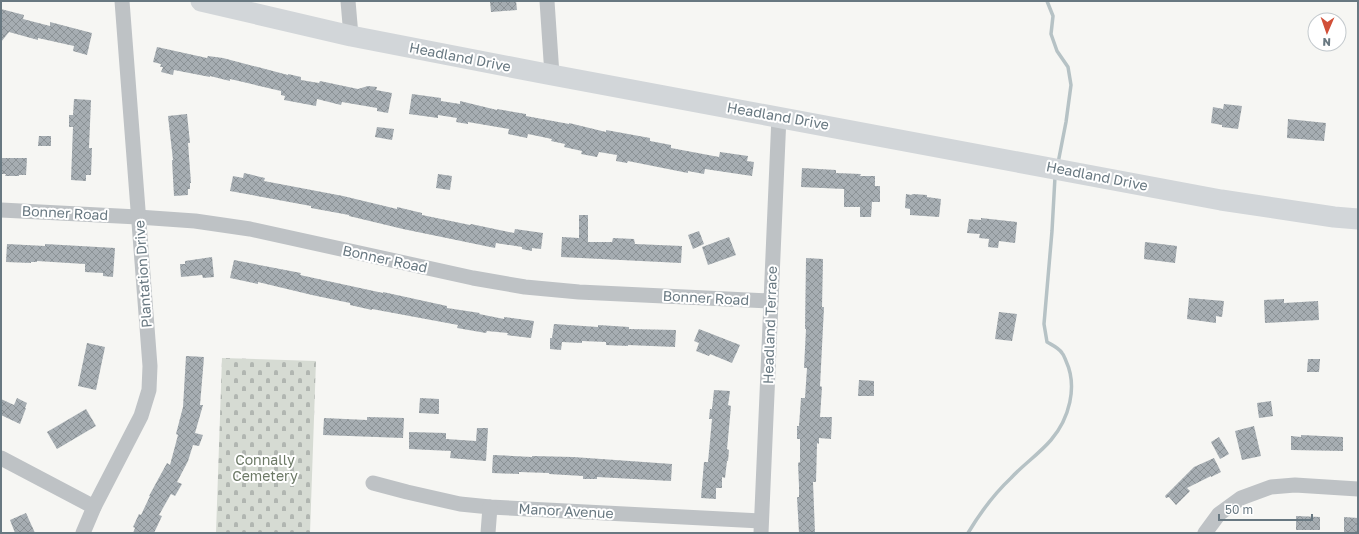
<svg xmlns="http://www.w3.org/2000/svg" width="1359" height="534" viewBox="0 0 1359 534" font-family="'Golos Text',sans-serif">
	<style>
		.cemetery { fill: url(#cemetery-stones) }
		.lines { fill: none; stroke-linecap: round; stroke-linejoin: round }
		.stream { stroke: #b6c2c5; stroke-width: 3.5 }
		.building { fill: url(#building-cross-hatch) }
		.minor { stroke: #bec2c5; stroke-width: 15 }
		.secondary { stroke: #d2d6d9; stroke-width: 21 }
		.labels { text-anchor: middle; stroke-width: 4; stroke-linejoin: round; paint-order: stroke }
		.street-label { font-size: 14px; fill: #687881; stroke: #fff }
		.park-label { font-size: 14px; fill: #6c7966; stroke: #fff }
	</style>
	<defs>
		<pattern id="cemetery-stones" width="16" height="16" patternUnits="userSpaceOnUse"><rect width="16" height="16" fill="#d6dbd3"/><path d="M2 7V4a2 2 0 0 1 4 0v3zM10 15v-3a2 2 0 0 1 4 0v3z" fill="#b1b6b1"/></pattern>
		<pattern id="building-cross-hatch" width="8" height="8" patternUnits="userSpaceOnUse"><rect width="8" height="8" fill="#a6adb2"/><path d="M0 0l8 8M0 8l8-8" fill="none" stroke="#8b9296"/></pattern>
	</defs>
	<rect width="100%" height="100%" fill="#f6f6f3"/>
	<!-- cemetery -->
	<path class="cemetery" d="M222,358L316,361L310,533H216Z"/>
	<g class="lines">
		<!-- stream -->
		<g class="stream">
			<path d="M1047,1L1053,16L1051,34L1057,51L1068,67L1071,85L1066,122L1058,163"/>
			<path d="M968,533C980,513 994,494 1011,478C1024,464 1039,454 1051,440C1069,419 1078,387 1066,361C1065,359 1064,355 1062,353C1059,348 1052,345 1047,342L1044,324L1052,231L1055,177"/>
		</g>
	</g>
	<!-- building -->
	<g class="building">
		<path d="M490,1H516L517,10L491,12Z"/>
		<path d="M1,9L24,15L23,19L50,26V22L92,33L87,55L73,51L74,46L38,38V40L9,32L1,42Z"/>
		<path d="M157,47L207,58L208,56L223,58L288,75V74L301,77V80L319,83L320,81L358,89L368,86L377,87L376,90L392,93L388,113L377,111V108L342,102L341,105L317,99L316,106L284,100L285,96L281,95V91L230,79V81L210,76V77L174,70L173,75L161,72L163,67H160L161,64L153,62Z"/>
		<path d="M412,94L441,98V101L460,104V101L497,110V109L526,114V116L569,124V123L606,132V130L650,138V141L671,145V148L719,157L720,152L748,156L747,161L754,162L752,176L705,169L704,174L688,171V173L628,161L627,163L616,161L617,155L599,152L597,157L581,154L582,151L564,147L565,144L551,141L552,139L528,134L527,138L508,134L509,129L468,122V124L456,122L457,118L438,115V118L409,114Z"/>
		<path d="M74,99L91,100L89,148H92L91,175H86V181L71,180L73,127H69V115H73Z"/>
		<path d="M1224,104L1242,106L1238,129L1222,127V125L1211,123L1213,107L1223,109Z"/>
		<path d="M187,114L190,143H188L191,183H190V189H188V195L174,196L172,160H173L168,116Z"/>
		<path d="M1288,119L1326,123L1324,141L1287,138Z"/>
		<path d="M377,127L394,129L392,140L375,137Z"/>
		<path d="M39,136H51V146H38Z"/>
		<path d="M1,158H27L26,175H19V176H5L6,174H1Z"/>
		<path d="M802,168L836,170V173L861,174L860,176H875V186H880V202H872L871,217H860V207H844V189L801,187Z"/>
		<path d="M244,173L265,178L264,181L343,196L397,209V207L422,213V215L470,225L471,224L514,233L515,229L543,233L541,249L532,248V251L522,249V247L496,243L495,248L403,229L349,216V215L311,208V206L230,191L233,176L243,178Z"/>
		<path d="M438,174L452,176L450,190L436,188Z"/>
		<path d="M906,194L911,195L913,194L927,195V197L941,199L939,217L910,215V209L905,208Z"/>
		<path d="M579,215H588V242H612L613,238L634,239L635,244L682,246L681,263L561,257L562,237L579,238Z"/>
		<path d="M981,218L1017,222L1015,243L999,241L998,248L988,247L989,239L979,238L980,234L967,233L969,219L981,220Z"/>
		<path d="M699,231L704,244L693,249L688,235Z"/>
		<path d="M729,237L736,255L708,265L702,247Z"/>
		<path d="M1145,242L1177,246L1175,263L1144,259Z"/>
		<path d="M7,244L45,246V244L115,248L113,277L103,276V273L85,272V264L37,261V262H31V263L6,262Z"/>
		<path d="M212,257L214,277L203,278L202,275L181,277L180,264H185V261Z"/>
		<path d="M806,258L823,259L822,307H824L820,386L822,387L820,417H832L831,439L819,438V444L817,443L816,482H813L815,533H799L797,497H799V486L798,463L800,462V439H797V426H799L801,398H805L807,368H804L806,329H805Z"/>
		<path d="M234,260L301,273L300,275L383,293V292L447,306V308L480,313L479,314L504,319V317L534,321L531,338L507,335L508,333L487,331L486,333L457,328L458,325L372,309V310L350,305V303L312,295L258,282V284L230,278Z"/>
		<path d="M1189,298L1224,301L1222,317L1216,316V323L1187,319Z"/>
		<path d="M1284,299V303L1318,301L1319,320L1265,323L1264,300Z"/>
		<path d="M999,312L1017,314L1012,341L995,339Z"/>
		<path d="M554,324L598,327V325L629,327V329L676,330L675,347L628,345V346L606,345V342L582,341V343L562,342L561,350L550,349V338H552Z"/>
		<path d="M699,329L740,345L732,363L710,354L709,356L696,351L699,343L694,341Z"/>
		<path d="M87,343L105,347L96,390L78,386Z"/>
		<path d="M186,356L204,357L200,405H203L195,433L203,435L199,446L193,445L188,461L177,482L182,484L175,496L171,494L159,515L162,516L154,533H133L135,528L133,527L139,514L141,515L150,496H149L167,463L170,465L178,435L176,434L183,407Z"/>
		<path d="M1308,359H1320L1319,372H1307Z"/>
		<path d="M859,380L874,381V396H858Z"/>
		<path d="M714,390L730,391L728,405L731,406L727,449L729,450L728,461H727L725,478L722,477V488H716V499L701,498L704,462H708L712,419H709L710,409H712Z"/>
		<path d="M17,398L27,403L25,408H26L20,424L1,415V399L14,405Z"/>
		<path d="M420,398L439,399V414L419,413Z"/>
		<path d="M1271,401L1273,416L1259,418L1257,403Z"/>
		<path d="M86,409L96,426L57,449L47,432Z"/>
		<path d="M367,417L404,418L403,438L323,435L324,418L367,420Z"/>
		<path d="M1254,426L1261,456L1242,460L1235,431Z"/>
		<path d="M477,428H488L486,461L450,458L451,451L409,449V432L446,433V439L476,441Z"/>
		<path d="M1301,435L1343,437V451L1291,450V436L1301,437Z"/>
		<path d="M1219,437L1229,454L1220,459L1211,442Z"/>
		<path d="M493,455L532,457V456L573,457L672,464L671,481L597,477V479H583V476L549,474V473L519,472V474L492,473Z"/>
		<path d="M1214,458L1221,472L1211,477V476L1187,488L1190,491L1176,505L1169,497L1166,498L1165,496L1194,467Z"/>
		<path d="M26,513L35,533H15L10,520Z"/>
		<path d="M1296,516L1320,517V530H1296Z"/>
		<path d="M1344,517L1358,518V533L1344,532Z"/>
	</g>
	<g class="lines">
		<!-- minor -->
		<g class="minor">
			<path d="M348,1L351,36"/>
			<path d="M547,1L552,75"/>
			<path d="M1,210L138,217L195,221L250,229L473,278L525,287L579,292L771,301"/>
			<path d="M1,458L94,507"/>
			<path d="M373,483L407,492L460,504L490,507L761,521"/>
			<path d="M83,533L94,507L141,416L149,390L150,366L122,1"/>
			<path d="M488,533L490,507"/>
			<path d="M761,533L779,116"/>
			<path d="M1205,533L1219,514L1241,498L1271,487L1295,485L1358,489"/>
		</g>
		<!-- secondary -->
		<path class="secondary" d="M201,1L351,36L552,75L1221,200L1334,217L1358,219"/>
	</g>
	<g class="labels">
		<!-- street labels -->
		<g class="street-label">
			<text transform="translate(460 57) rotate(11)" y="5">Headland Drive</text>
			<text transform="translate(778 116) rotate(10)" y="5">Headland Drive</text>
			<text transform="translate(1097 176) rotate(11)" y="5">Headland Drive</text>
			<text transform="translate(65 213) rotate(3)" y="5">Bonner Road</text>
			<text transform="translate(385 259) rotate(12)" y="5">Bonner Road</text>
			<text transform="translate(143 274) rotate(-94)" y="5">Plantation Drive</text>
			<text transform="translate(706 298) rotate(3)" y="5">Bonner Road</text>
			<text transform="translate(770 325) rotate(-88)" y="5">Headland Terrace</text>
			<text transform="translate(566 511) rotate(3)" y="5">Manor Avenue</text>
		</g>
		<!-- park labels -->
		<g class="park-label">
			<text x="265" y="465">Connally<tspan x="265" dy="16">Cemetery</tspan></text>
		</g>
	</g>
	<!-- border -->
	<rect width="1359" height="534" fill="none" stroke="#687881" stroke-width="4"/>
	<!-- north arrow -->
	<g transform="translate(1327 32) rotate(182)"><circle r="19" fill="#ffffff" stroke="#c3c9cd"/>
	<path d="M0-3L7 15L0 10L-7 15Z" fill="#d14f38"/>
	<text y="-6" font-size="11" font-weight="bold" text-anchor="middle" fill="#687881">N</text>
	</g>
	<!-- scale -->
	<path d="M1219 514v6h93v-6" fill="none" stroke="#687881" stroke-width="2"/>
	<text x="1225" y="514" font-size="12" fill="#687881" stroke="#ffffff" stroke-width="3" paint-order="stroke">50 m</text>
</svg>
